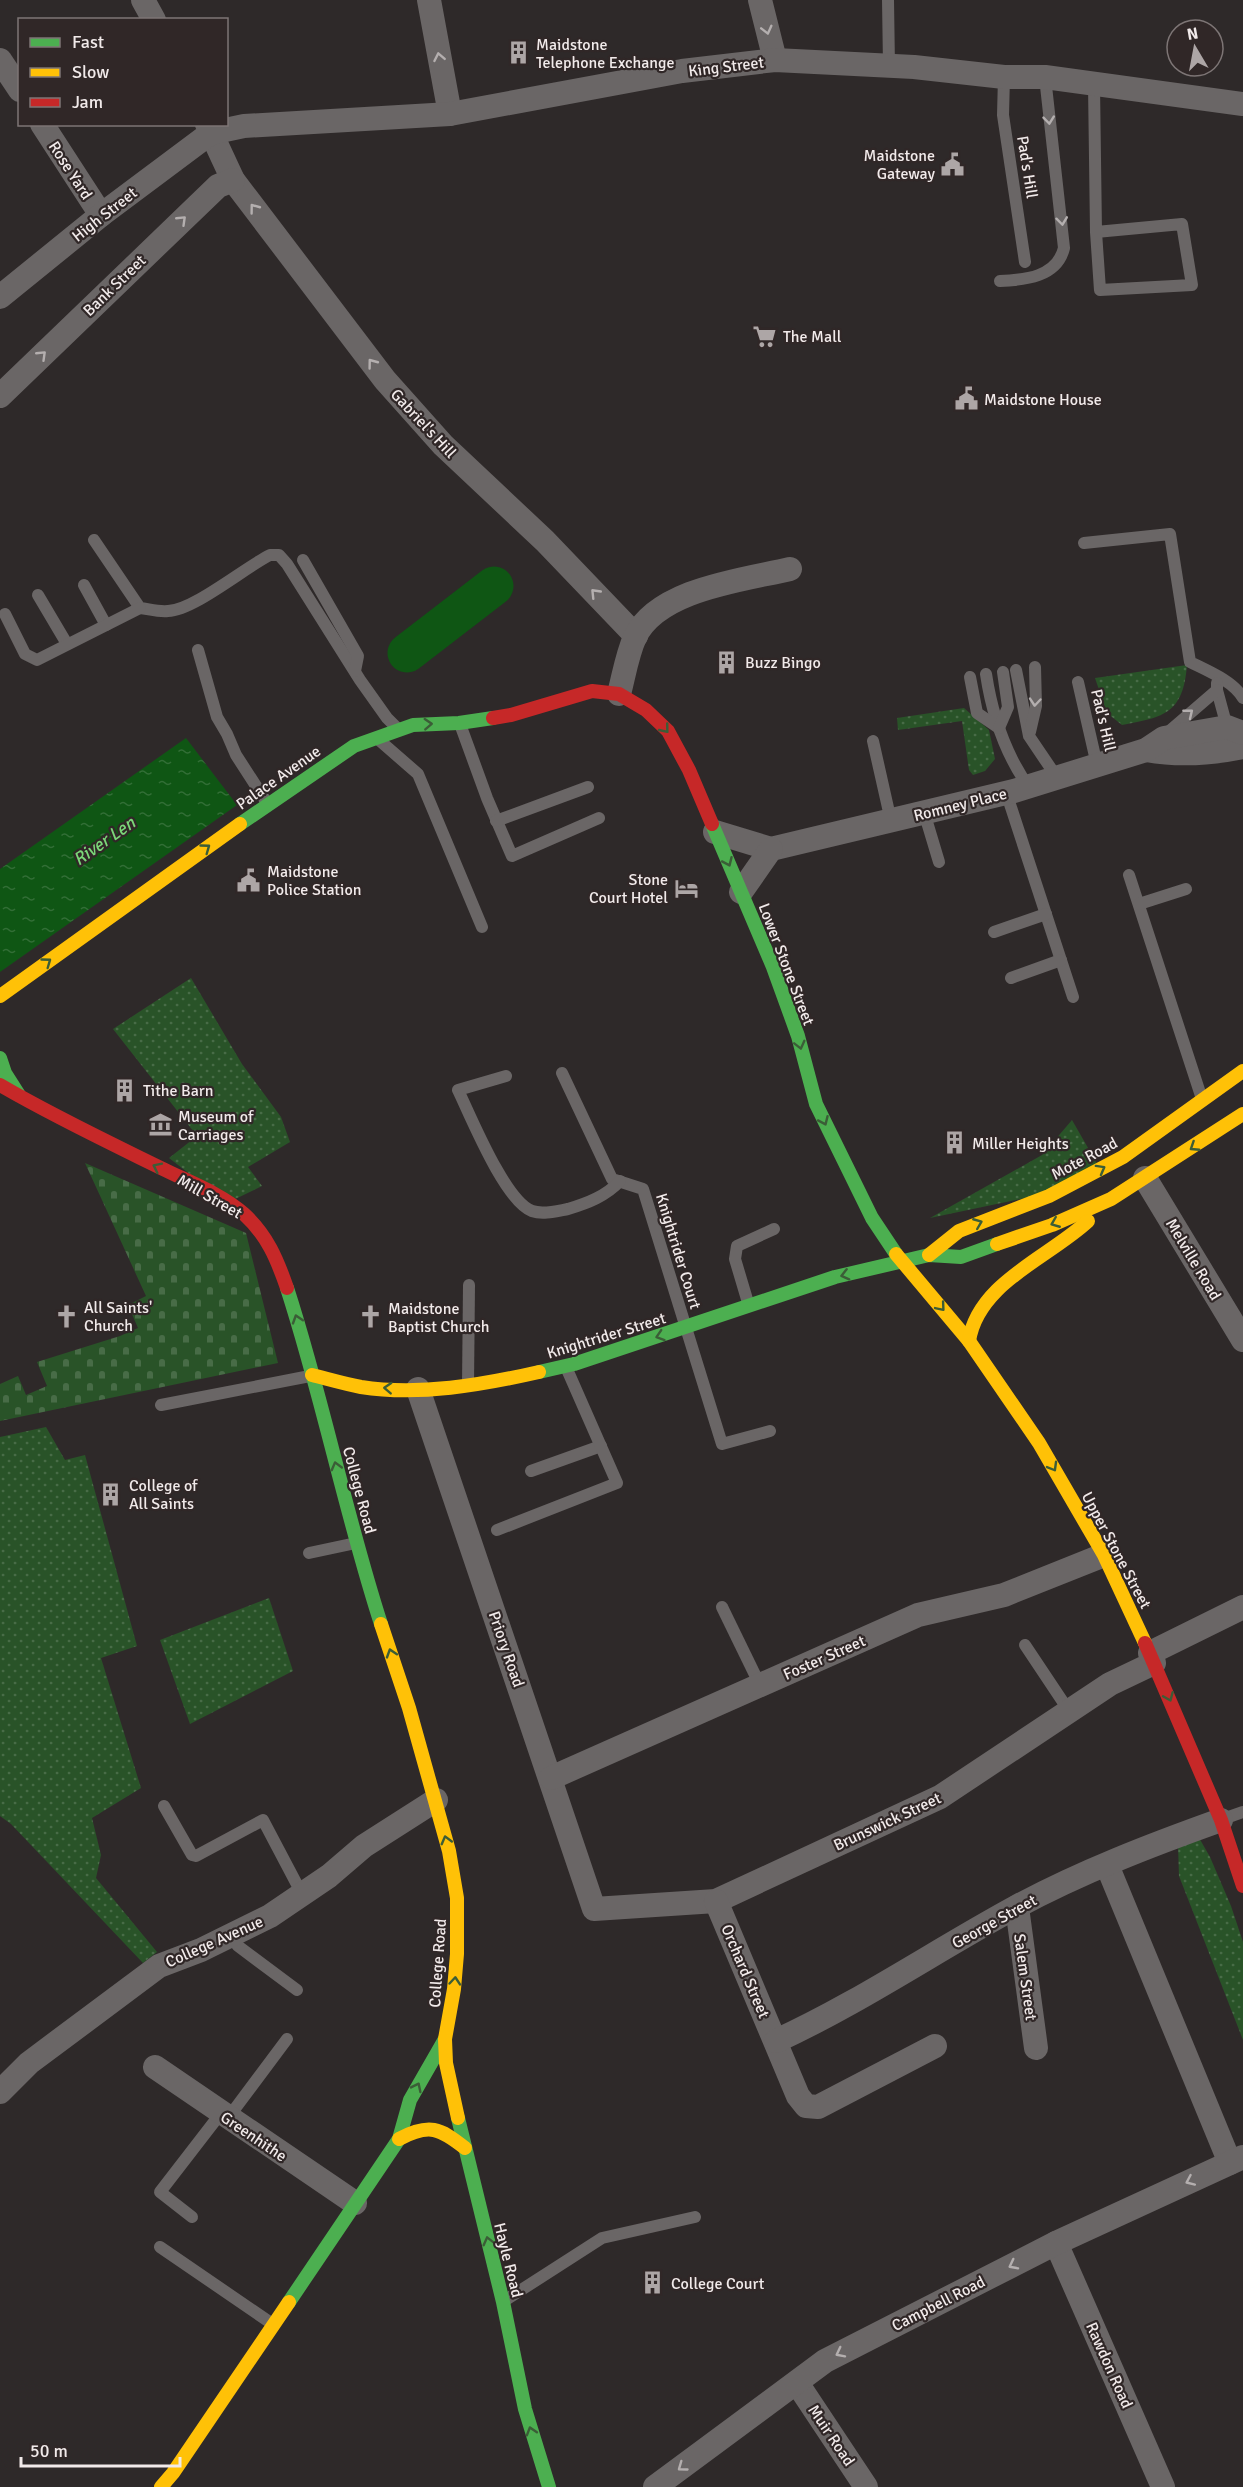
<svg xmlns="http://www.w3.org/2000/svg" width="1243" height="2487" viewBox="0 0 1243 2487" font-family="Signika,sans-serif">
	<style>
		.green { fill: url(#green-dots) }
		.cemetery { fill: url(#cemetery-stones) }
		.water { fill: url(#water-ripples) }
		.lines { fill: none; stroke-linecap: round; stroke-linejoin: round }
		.river { stroke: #0f5614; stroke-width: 39 }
		.lane { stroke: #6a6666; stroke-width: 12 }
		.street { stroke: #6a6666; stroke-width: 24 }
		.fast { stroke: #4caf50; stroke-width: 14 }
		.slow { stroke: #ffc107; stroke-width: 14 }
		.jam { stroke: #c62828; stroke-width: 14 }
		.oneway { stroke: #b4afaf }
		.oneway2 { stroke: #3b5d37 }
		.labels { text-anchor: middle; stroke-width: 4.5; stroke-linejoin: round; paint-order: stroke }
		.poi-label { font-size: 16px; fill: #f1eaea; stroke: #302727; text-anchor: start }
		.street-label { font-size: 16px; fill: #f1eaea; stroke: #302727 }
		.water-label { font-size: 18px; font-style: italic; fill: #7bd779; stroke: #302727 }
	</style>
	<defs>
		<pattern id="green-dots" width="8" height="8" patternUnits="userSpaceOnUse" patternTransform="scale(1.5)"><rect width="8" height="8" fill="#295328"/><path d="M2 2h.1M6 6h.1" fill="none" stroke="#486c47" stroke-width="1.8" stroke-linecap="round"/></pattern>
		<pattern id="cemetery-stones" width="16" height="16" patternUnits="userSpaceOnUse" patternTransform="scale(1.5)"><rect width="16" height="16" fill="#295328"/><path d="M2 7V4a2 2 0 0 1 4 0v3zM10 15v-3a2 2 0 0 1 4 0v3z" fill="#486c47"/></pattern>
		<pattern id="water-ripples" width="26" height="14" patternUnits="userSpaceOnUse" patternTransform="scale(1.5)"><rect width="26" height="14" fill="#0f5614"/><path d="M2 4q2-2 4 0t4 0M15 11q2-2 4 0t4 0" fill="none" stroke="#326e36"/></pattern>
	</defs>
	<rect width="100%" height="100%" fill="#2e2929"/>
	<!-- green -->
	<g class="green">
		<path d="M1187,665C1183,713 1165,717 1122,725L1107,713L1095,678Z"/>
		<path d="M964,708L989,730L995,759L985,771L973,775L969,770L962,721L898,730L897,718Z"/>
		<path d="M191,978L242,1064L281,1117L290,1142L248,1167L262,1186L227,1203L169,1158L197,1136L113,1029Z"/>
		<path d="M1072,1120L1099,1167L1030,1197L930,1218L1042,1155Z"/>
		<path d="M46,1427L65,1460L85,1455L137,1646L101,1658L141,1788L92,1818L101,1855L96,1878L157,1952L143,1963L11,1824L0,1816V1437Z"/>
		<path d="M269,1598L293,1671L190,1724L160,1640Z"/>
		<path d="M1198,1836L1210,1857L1231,1906L1243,1942V2040L1179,1876L1178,1845Z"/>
	</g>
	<!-- cemetery -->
	<path class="cemetery" d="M85,1163L246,1233L278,1363L0,1421V1384L18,1376L26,1395L47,1386L37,1362L120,1336L138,1328L128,1305L146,1296Z"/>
	<!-- water -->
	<path class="water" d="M186,738L237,805L0,972V869Z"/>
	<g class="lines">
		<!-- river -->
		<path class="river" d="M407,653L494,586"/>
		<!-- lane -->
		<g class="lane">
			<path d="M888,0L889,66"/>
			<path d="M1004,77L1003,115L1025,262"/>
			<path d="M1094,85L1096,232L1100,290L1192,285L1182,224L1096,232"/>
			<path d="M1000,281C1025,280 1057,277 1064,248L1045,77"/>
			<path d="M94,540L140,608C149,609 158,612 168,611C194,610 244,568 270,555H279L287,564L360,680L387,718L397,728"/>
			<path d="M1084,543L1170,534L1190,662C1208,671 1233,681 1243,698"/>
			<path d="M303,560L358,656L355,671"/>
			<path d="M84,585L106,625"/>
			<path d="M38,595L67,644"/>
			<path d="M5,614L25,654L37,660L140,608"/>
			<path d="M198,650L217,717L227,734L236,755L267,803"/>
			<path d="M1016,670L1029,736L1056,776"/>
			<path d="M986,674C992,714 1005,753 1028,786"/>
			<path d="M970,677L977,713L999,728"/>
			<path d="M1078,682L1097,765"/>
			<path d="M1217,683V690L1227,727"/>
			<path d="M460,724L487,798L512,856L599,818"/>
			<path d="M999,728L1008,707L1003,672"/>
			<path d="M1030,732L1036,706L1035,667"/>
			<path d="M1166,734L1217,690"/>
			<path d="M379,740L418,774L482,927"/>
			<path d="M873,741L891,821"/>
			<path d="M1006,792L1073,997"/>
			<path d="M924,812L939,862"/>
			<path d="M496,821L588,787"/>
			<path d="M1129,875L1202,1099"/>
			<path d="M1139,904L1186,889"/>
			<path d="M994,932L1046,914"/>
			<path d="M1011,978L1061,960"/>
			<path d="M562,1073L612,1179L643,1189L722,1444L770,1431"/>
			<path d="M506,1076L458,1090C471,1117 505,1201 532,1211C543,1215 557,1211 568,1209C588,1203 606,1196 620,1181"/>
			<path d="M749,1306L735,1259L737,1246L774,1229"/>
			<path d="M468,1385L469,1285"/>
			<path d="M161,1405L310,1376"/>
			<path d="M531,1471L601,1446"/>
			<path d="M497,1530L617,1483L566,1367"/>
			<path d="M309,1553L356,1543"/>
			<path d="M722,1607L760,1685"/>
			<path d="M1025,1645L1069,1711"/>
			<path d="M164,1806L192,1855L196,1856L263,1820L302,1894"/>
			<path d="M1223,1819L1243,1812"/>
			<path d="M230,1936L238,1946L297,1990"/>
			<path d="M228,2118L287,2039"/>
			<path d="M192,2217L160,2192L221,2113"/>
			<path d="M160,2247L271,2323"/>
			<path d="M504,2301L602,2238L695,2217"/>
		</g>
		<!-- street -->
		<g class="street">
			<path d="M143,0L154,20"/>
			<path d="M429,0L450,114"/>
			<path d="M760,0L775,60"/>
			<path d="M0,60L20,90"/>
			<path d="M42,124L101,215"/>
			<path d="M207,124L233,180L385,380L443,445L545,541L636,636"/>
			<path d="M0,297L101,215L204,138L211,133L244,126L450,114L682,71L775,60L914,67L1004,77H1045L1243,104"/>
			<path d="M0,396L218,186L233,180"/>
			<path d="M619,694C624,675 627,655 635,637C658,589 743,580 790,569"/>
			<path d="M1146,750C1180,756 1210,754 1243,747"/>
			<path d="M715,832L771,849L1014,791L1146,750L1164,738L1227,727L1243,733"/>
			<path d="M741,892L771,849"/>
			<path d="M1145,1178L1243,1340"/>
			<path d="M418,1389L594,1909L716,1901L940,1797L1110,1684L1154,1663"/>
			<path d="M1150,1653L1243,1607"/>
			<path d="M551,1778L918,1615L1004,1595L1104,1555"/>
			<path d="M1107,1865L1230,2163"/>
			<path d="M716,1901L798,2096L806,2106L818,2107L935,2046"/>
			<path d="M1017,1907L1036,2048"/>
			<path d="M776,2041C859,2003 935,1951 1016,1907C1081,1872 1151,1845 1221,1820"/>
			<path d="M155,2067L355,2203"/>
			<path d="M0,2092L29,2063L159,1966L201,1950L270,1916L329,1876L364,1846L436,1800"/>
			<path d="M1056,2243L1163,2487"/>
			<path d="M797,2383L866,2487"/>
			<path d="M655,2487L825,2361L1056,2243L1243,2157"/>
		</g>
		<!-- fast -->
		<g class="fast">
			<path d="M240,824L354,746L413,725L459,723L493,718"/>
			<path d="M712,824L773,967L798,1036L816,1104L872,1218L896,1254"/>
			<path d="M0,1058L5,1073L19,1095"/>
			<path d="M287,1288C323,1399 345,1513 381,1624"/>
			<path d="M539,1372L574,1364L835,1277L929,1255L961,1257L997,1244"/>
			<path d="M458,2118L503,2302L525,2409L549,2487"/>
			<path d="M289,2302L399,2139L410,2100L445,2039"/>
		</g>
		<!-- slow -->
		<g class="slow">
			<path d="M0,996L240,824"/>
			<path d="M997,1244L1052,1225L1111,1199L1243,1114"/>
			<path d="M896,1254L969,1341L1039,1443L1104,1555L1145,1643"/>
			<path d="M929,1255L959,1231L1049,1196L1123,1157L1243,1071"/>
			<path d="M969,1341C978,1283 1048,1258 1088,1221"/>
			<path d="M312,1375C328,1379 345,1384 361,1387C419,1396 482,1385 539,1372"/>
			<path d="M381,1624L409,1708L449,1851L457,1898V1954L454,1989L445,2039L446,2063L458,2118"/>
			<path d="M399,2139C429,2123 440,2128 465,2148"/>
			<path d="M161,2487L173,2473L289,2302"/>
		</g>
		<!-- jam -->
		<g class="jam">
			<path d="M493,718L511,715L592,691L619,694L646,710L668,731L689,770L712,824"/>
			<path d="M0,1085C53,1116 108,1142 163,1169C189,1182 222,1194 244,1214C267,1235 277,1259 287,1288"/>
			<path d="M1145,1643L1221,1820L1243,1886"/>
		</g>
	</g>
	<!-- one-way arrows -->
	<defs><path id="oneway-chevron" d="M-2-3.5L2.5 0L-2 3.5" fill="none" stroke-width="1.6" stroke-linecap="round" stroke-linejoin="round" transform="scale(1.5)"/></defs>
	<g class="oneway">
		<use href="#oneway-chevron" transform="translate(767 30) rotate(76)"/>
		<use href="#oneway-chevron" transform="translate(439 57) rotate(-101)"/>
		<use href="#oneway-chevron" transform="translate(1049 120) rotate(84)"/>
		<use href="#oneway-chevron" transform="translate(254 208) rotate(-127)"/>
		<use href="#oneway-chevron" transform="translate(182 220) rotate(-44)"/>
		<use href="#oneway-chevron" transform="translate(1062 221) rotate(83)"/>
		<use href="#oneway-chevron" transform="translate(42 355) rotate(-44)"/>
		<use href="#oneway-chevron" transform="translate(372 363) rotate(-127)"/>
		<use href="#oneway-chevron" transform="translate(595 593) rotate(-134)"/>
		<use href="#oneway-chevron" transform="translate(1035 702) rotate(95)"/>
		<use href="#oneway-chevron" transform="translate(1189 713) rotate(-39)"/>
		<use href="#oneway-chevron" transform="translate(1190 2181) rotate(156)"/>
		<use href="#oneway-chevron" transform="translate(1013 2265) rotate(153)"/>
		<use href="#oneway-chevron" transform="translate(840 2353) rotate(153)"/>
		<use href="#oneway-chevron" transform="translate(682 2467) rotate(144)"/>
	</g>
	<g class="oneway2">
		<use href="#oneway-chevron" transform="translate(428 724) rotate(-3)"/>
		<use href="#oneway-chevron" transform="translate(665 729) rotate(51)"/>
		<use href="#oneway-chevron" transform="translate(206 848) rotate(-36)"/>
		<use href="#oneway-chevron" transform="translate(728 862) rotate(66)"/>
		<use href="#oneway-chevron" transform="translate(47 962) rotate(-36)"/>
		<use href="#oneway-chevron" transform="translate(800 1045) rotate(76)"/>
		<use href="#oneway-chevron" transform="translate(824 1121) rotate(66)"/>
		<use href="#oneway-chevron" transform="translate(1194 1147) rotate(147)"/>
		<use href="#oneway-chevron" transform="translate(157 1167) rotate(-154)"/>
		<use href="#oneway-chevron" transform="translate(1101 1169) rotate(-29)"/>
		<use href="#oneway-chevron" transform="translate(978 1223) rotate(-22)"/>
		<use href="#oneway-chevron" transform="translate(1055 1223) rotate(158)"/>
		<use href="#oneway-chevron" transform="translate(845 1275) rotate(166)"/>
		<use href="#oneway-chevron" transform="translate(941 1307) rotate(50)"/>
		<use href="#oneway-chevron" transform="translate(297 1319) rotate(-108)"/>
		<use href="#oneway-chevron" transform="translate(660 1336) rotate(162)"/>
		<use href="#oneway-chevron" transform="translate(388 1388) rotate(-177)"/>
		<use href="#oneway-chevron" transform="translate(336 1466) rotate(-105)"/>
		<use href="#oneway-chevron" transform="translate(1053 1467) rotate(60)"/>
		<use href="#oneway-chevron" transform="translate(391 1653) rotate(-108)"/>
		<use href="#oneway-chevron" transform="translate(1169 1697) rotate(67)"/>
		<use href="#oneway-chevron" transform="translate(446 1840) rotate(-105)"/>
		<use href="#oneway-chevron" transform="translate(455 1981) rotate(-85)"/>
		<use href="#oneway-chevron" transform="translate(417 2087) rotate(-64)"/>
		<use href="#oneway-chevron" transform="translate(488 2241) rotate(-104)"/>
		<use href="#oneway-chevron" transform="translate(531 2431) rotate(-107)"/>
	</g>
	<!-- icons -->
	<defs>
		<symbol id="building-bare" viewBox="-9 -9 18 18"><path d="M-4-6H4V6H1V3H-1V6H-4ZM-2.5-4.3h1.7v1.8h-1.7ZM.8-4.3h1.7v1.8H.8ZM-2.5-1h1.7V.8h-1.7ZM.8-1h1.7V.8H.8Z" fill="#ada6a6" stroke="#302727" stroke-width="2.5" paint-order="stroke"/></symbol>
		<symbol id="civic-bare" viewBox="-9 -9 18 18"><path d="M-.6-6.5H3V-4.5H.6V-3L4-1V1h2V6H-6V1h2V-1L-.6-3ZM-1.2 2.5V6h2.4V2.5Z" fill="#ada6a6" stroke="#302727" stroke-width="2.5" paint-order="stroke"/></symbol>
		<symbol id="supermarket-bare" viewBox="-9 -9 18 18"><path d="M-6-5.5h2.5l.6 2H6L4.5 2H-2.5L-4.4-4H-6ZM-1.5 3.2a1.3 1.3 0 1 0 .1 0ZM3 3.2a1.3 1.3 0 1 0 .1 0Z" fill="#ada6a6" stroke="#302727" stroke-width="2.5" paint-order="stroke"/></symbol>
		<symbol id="hotel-bare" viewBox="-9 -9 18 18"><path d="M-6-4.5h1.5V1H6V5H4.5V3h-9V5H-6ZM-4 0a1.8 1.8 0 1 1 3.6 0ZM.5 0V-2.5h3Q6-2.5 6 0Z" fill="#ada6a6" stroke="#302727" stroke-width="2.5" paint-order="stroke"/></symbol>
		<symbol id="museum-bare" viewBox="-9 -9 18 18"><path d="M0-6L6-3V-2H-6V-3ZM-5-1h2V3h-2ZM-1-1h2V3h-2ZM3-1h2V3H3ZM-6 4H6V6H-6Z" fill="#ada6a6" stroke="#302727" stroke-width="2.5" paint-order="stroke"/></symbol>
		<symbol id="church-bare" viewBox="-9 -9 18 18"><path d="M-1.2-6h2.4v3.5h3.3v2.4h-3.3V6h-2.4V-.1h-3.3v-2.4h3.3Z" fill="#ada6a6" stroke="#302727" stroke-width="2.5" paint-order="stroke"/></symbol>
	</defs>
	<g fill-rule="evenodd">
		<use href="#building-bare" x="502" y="36" width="33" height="33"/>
		<use href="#civic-bare" x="936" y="148" width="33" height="33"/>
		<use href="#supermarket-bare" x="748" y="320" width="33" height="33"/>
		<use href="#civic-bare" x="950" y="382" width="33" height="33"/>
		<use href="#building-bare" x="710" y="646" width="33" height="33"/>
		<use href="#civic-bare" x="232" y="864" width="33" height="33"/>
		<use href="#hotel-bare" x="670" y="872" width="33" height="33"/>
		<use href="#building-bare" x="108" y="1074" width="33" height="33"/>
		<use href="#museum-bare" x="144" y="1108" width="33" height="33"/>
		<use href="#building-bare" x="938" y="1126" width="33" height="33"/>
		<use href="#church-bare" x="50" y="1300" width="33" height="33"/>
		<use href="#church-bare" x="354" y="1300" width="33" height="33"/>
		<use href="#building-bare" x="94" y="1478" width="33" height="33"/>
		<use href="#building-bare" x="636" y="2266" width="33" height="33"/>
	</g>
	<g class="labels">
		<!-- poi labels -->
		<g class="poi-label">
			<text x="536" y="50">Maidstone<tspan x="536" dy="18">Telephone Exchange</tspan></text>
			<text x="935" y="161" text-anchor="end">Maidstone<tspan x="935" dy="18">Gateway</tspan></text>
			<text x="783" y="342">The Mall</text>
			<text x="984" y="405">Maidstone House</text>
			<text x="745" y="668">Buzz Bingo</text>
			<text x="267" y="877">Maidstone<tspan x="267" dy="18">Police Station</tspan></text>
			<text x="668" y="885" text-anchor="end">Stone<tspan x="668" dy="18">Court Hotel</tspan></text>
			<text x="143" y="1096">Tithe Barn</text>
			<text x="178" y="1122">Museum of<tspan x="178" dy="18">Carriages</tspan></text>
			<text x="972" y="1149">Miller Heights</text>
			<text x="84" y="1313">All Saints'<tspan x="84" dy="18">Church</tspan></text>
			<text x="388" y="1314">Maidstone<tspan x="388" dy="18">Baptist Church</tspan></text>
			<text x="129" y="1491">College of<tspan x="129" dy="18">All Saints</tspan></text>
			<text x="671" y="2289">College Court</text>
		</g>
		<!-- street labels -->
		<g class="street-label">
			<text transform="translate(726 66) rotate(-7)" y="6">King Street</text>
			<text transform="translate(1028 167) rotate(81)" y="6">Pad's Hill</text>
			<text transform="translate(71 170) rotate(57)" y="6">Rose Yard</text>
			<text transform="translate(104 214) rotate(-38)" y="6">High Street</text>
			<text transform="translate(114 285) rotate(-44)" y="6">Bank Street</text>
			<text transform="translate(424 423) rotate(47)" y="6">Gabriel's Hill</text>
			<text transform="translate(1104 720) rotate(77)" y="6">Pad's Hill</text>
			<text transform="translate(278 777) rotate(-35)" y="6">Palace Avenue</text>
			<text transform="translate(960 804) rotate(-14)" y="6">Romney Place</text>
			<text transform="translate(787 964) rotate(69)" y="6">Lower Stone Street</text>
			<text transform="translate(1084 1158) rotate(-28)" y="6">Mote Road</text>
			<text transform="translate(210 1196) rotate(30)" y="6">Mill Street</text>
			<text transform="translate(679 1251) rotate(73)" y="6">Knightrider Court</text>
			<text transform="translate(1194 1259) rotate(59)" y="6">Melville Road</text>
			<text transform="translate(606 1335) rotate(-17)" y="6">Knightrider Street</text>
			<text transform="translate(360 1490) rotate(75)" y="6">College Road</text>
			<text transform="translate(1117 1550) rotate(62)" y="6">Upper Stone Street</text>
			<text transform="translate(507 1649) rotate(71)" y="6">Priory Road</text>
			<text transform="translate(824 1657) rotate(-24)" y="6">Foster Street</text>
			<text transform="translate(887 1821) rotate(-25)" y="6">Brunswick Street</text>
			<text transform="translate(994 1921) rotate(-29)" y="6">George Street</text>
			<text transform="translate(214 1941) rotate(-24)" y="6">College Avenue</text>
			<text transform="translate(437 1963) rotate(-86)" y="6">College Road</text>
			<text transform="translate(746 1971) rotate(67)" y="6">Orchard Street</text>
			<text transform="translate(1026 1977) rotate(82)" y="6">Salem Street</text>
			<text transform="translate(254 2136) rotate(34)" y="6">Greenhithe</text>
			<text transform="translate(509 2260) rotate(76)" y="6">Hayle Road</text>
			<text transform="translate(938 2303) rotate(-27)" y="6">Campbell Road</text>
			<text transform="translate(1110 2365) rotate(66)" y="6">Rawdon Road</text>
			<text transform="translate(832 2435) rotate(56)" y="6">Muir Road</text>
		</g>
		<!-- water labels -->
		<g class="water-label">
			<text transform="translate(104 841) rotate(-35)" y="6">River Len</text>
		</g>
	</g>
	<!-- legend -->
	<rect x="18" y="18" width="210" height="108" fill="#302727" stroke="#7d7575" stroke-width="1.5"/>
	<rect x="30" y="38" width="30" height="9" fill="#4caf50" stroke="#7d7575" stroke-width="1.5"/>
	<text x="72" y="48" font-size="18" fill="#f1eaea">Fast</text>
	<rect x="30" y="68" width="30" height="9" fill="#ffc107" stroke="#7d7575" stroke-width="1.5"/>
	<text x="72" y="78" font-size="18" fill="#f1eaea">Slow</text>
	<rect x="30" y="98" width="30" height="9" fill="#c62828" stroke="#7d7575" stroke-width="1.5"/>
	<text x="72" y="108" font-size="18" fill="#f1eaea">Jam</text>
	<!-- north arrow -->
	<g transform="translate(1195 48) rotate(350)"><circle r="28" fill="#302727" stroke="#7d7575" stroke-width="1.5"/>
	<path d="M0-4.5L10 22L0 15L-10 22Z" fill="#ada6a6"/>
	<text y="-9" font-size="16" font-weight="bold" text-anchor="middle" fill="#f1eaea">N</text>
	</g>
	<!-- scale -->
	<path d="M21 2457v9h159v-9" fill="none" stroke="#f1eaea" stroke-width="3"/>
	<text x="30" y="2457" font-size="18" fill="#f1eaea" stroke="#302727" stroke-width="4.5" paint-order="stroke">50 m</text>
</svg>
